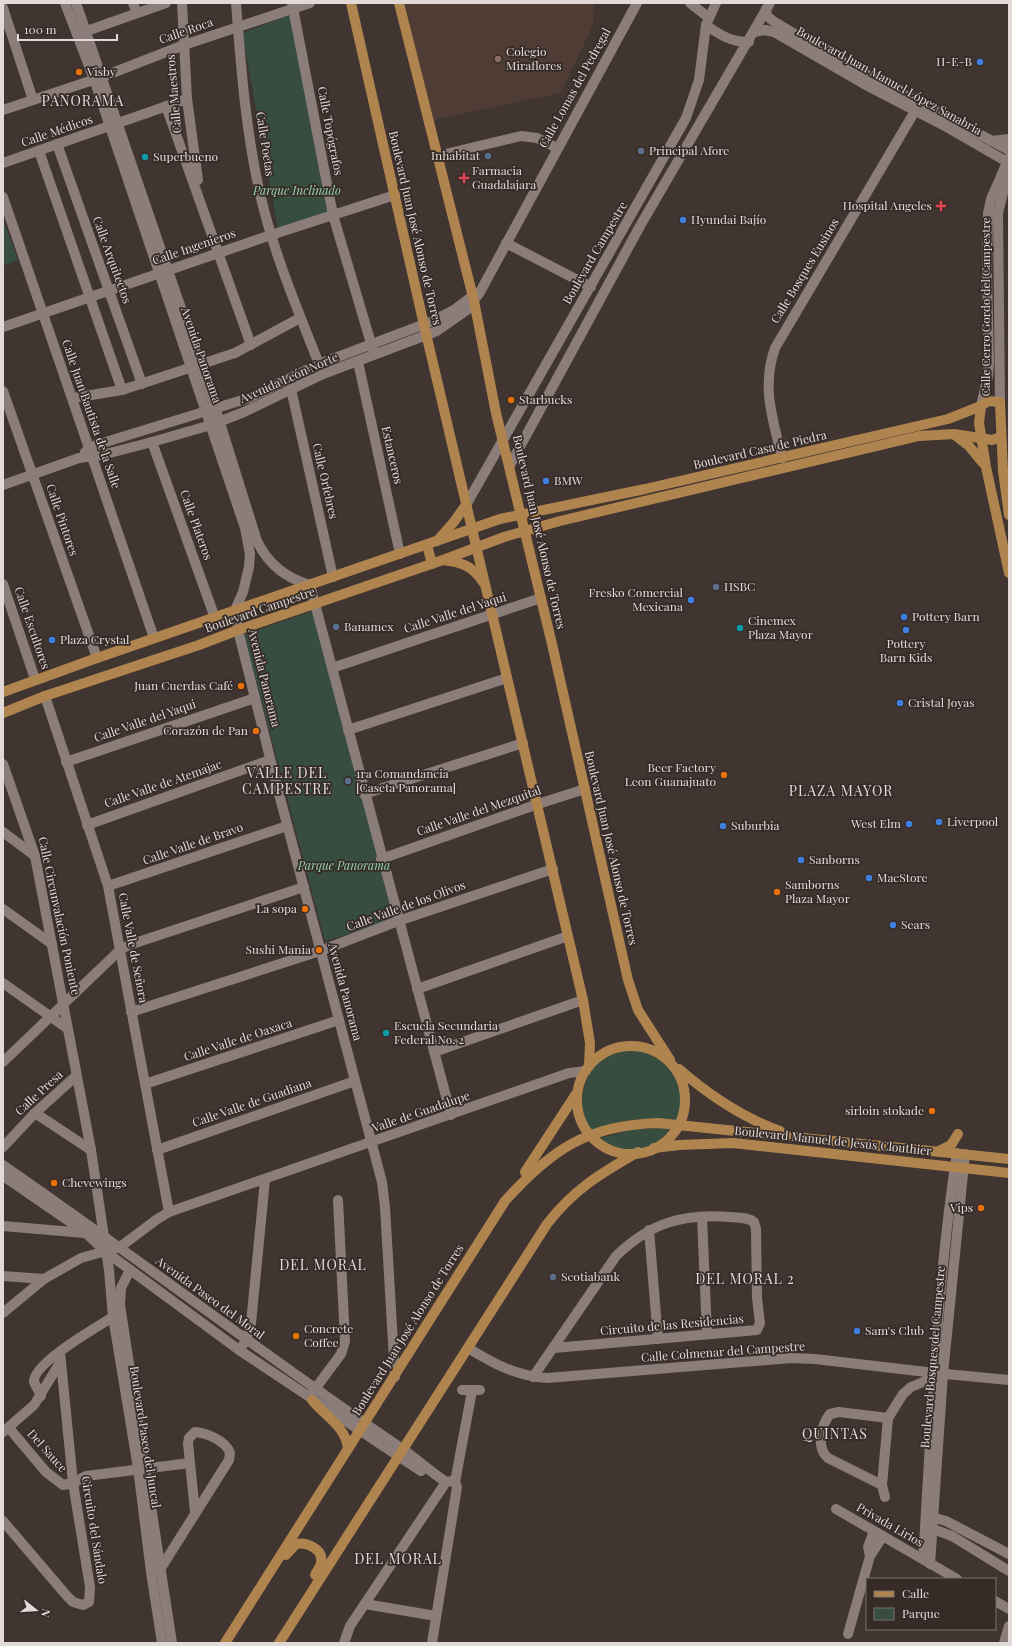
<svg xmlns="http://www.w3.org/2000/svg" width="1012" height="1646" viewBox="0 0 1012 1646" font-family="'Playfair Display',serif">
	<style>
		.built { fill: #4e3c35 }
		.green { fill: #364d3f }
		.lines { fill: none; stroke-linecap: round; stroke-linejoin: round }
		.minor { stroke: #8b7d79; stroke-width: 10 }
		.major { stroke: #b0844f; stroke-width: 10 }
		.education-dot { fill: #8d6e63; stroke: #362b27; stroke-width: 1.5 }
		.shop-dot { fill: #3f7fe0; stroke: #362b27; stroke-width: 1.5 }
		.food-dot { fill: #e8710a; stroke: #362b27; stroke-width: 1.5 }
		.service-dot { fill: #5c6f8a; stroke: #362b27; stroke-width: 1.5 }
		.culture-dot { fill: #0f9aa8; stroke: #362b27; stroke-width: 1.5 }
		.health-dot { fill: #e0444e; stroke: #362b27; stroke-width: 1.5 }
		.labels { text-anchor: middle; stroke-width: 3.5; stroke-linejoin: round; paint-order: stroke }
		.street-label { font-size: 12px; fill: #e2dad7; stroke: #362b27 }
		.poi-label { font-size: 12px; fill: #e2dad7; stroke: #362b27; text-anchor: start }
		.park-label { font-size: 12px; font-style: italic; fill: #94d4ae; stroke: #362b27 }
		.quarter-label { font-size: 14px; letter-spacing: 1px; fill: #e2dad7; stroke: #362b27 }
	</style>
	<rect width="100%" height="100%" fill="#413531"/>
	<!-- built -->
	<path class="built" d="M405,3H594L593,25L561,93L432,120Z"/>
	<!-- green -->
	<g class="green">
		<path d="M291,15L327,212L278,229L242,33Z"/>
		<path d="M3,219L18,260L3,266Z"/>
		<path d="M315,610L396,920L325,941L244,635Z"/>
		<path d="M634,1050C666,1054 692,1088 676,1120C647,1116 619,1120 592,1130C575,1113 582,1076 599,1062C609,1053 621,1051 634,1050Z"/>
		<path d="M659,1128L670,1129C653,1153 624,1154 600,1140V1138L636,1129Z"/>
	</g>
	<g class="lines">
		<!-- minor -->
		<g class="minor">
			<path d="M65,3L94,79L245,528L250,554L249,567L243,592L235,610L238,630L279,794L382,1182L385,1207L395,1377"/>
			<path d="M76,3L216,410L257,541C268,564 285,578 310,585L451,1115"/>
			<path d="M133,3L137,13"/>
			<path d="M182,3L187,99L198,180"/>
			<path d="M236,3C241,68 246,135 261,198C275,257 299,313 321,369"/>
			<path d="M292,3L333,215L373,350"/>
			<path d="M690,3L708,17"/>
			<path d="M3,8L33,100"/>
			<path d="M766,9L767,16L773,21L839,60L1009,150"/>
			<path d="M706,25C720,35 731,42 749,42"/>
			<path d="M754,32L765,30L774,32L864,84L943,125L1009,163"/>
			<path d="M81,33L166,3"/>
			<path d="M166,106L251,345"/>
			<path d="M3,110L102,77L184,45L310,3"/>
			<path d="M991,141L1009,139"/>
			<path d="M57,144L142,384"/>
			<path d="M39,151L122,390"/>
			<path d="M437,156L521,136L537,138L557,148"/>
			<path d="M3,163L187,99"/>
			<path d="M3,197L154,638"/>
			<path d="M506,243L591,287"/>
			<path d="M3,327L271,235L395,195"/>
			<path d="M358,362L400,554"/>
			<path d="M291,389L333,577"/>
			<path d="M3,391L97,658"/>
			<path d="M73,398L122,390L235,353L300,318"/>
			<path d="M1000,402L998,213L1003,193L1009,178"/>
			<path d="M981,406L988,376L989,362L987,274L988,213L991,199L1009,158"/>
			<path d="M152,442L215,618"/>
			<path d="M85,452L96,445L249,398L319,364L433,321L454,310L475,294"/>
			<path d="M782,458C773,418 761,388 775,348L915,111"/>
			<path d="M510,465L640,226L770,3"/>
			<path d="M3,485L79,458L102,455L152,442L211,425L244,412L323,374L437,331L467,310L480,292L637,3"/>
			<path d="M466,505L686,118L699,80L706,25L716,3"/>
			<path d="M3,584L35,679"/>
			<path d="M332,668L541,598"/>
			<path d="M45,696L108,886L169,1212"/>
			<path d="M348,730L507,678"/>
			<path d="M66,762L255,698"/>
			<path d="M3,764L35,856L91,1150L109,1270L113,1317L138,1468L151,1572L162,1643"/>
			<path d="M364,794L523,743"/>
			<path d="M87,825L270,760"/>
			<path d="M3,832L35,856"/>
			<path d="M381,859L538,804L585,789"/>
			<path d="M108,886L287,826"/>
			<path d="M3,909L52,944"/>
			<path d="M3,983L68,1029"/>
			<path d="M417,989L568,936"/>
			<path d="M131,1012L320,951L398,921L553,869"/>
			<path d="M434,1052L583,1000"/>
			<path d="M3,1062L121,949L132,944L304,887"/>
			<path d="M145,1084L339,1020"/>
			<path d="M35,1113L91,1150"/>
			<path d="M3,1147L35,1113L76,1076"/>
			<path d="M157,1150L355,1081"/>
			<path d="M3,1165C136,1257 264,1355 398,1446C415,1457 429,1471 446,1482"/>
			<path d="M3,1176L86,1233L106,1252L239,1350L421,1471"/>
			<path d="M702,1217L707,1334"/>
			<path d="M3,1226L85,1233"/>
			<path d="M649,1230L658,1339"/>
			<path d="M130,1270L121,1288L120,1305L172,1643"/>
			<path d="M3,1276L44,1279"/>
			<path d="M3,1313L44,1279L81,1258L120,1247L156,1220L169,1212L569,1073L586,1071"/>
			<path d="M243,1345L246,1340L251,1323L265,1180"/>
			<path d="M468,1348C494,1364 516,1376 547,1378L791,1358L815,1359L935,1373L1009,1380"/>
			<path d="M533,1377L616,1256C650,1223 683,1213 730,1217C738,1218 748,1217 754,1222L756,1229L757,1298L760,1323L757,1330L554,1348"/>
			<path d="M462,1390H480"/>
			<path d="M312,1393L341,1354L345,1341L338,1200"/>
			<path d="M41,1396L34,1382C32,1364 97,1327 113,1317"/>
			<path d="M9,1428L46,1472L63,1485L73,1483L86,1476L190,1463"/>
			<path d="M3,1432L34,1405L61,1361"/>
			<path d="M882,1485L828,1458C816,1448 821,1425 830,1414L839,1412L888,1418"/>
			<path d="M885,1497L882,1485L888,1418L903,1394L911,1387L935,1377"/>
			<path d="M836,1509L957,1579"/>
			<path d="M928,1516L946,1521L1009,1554"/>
			<path d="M3,1521L67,1596L73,1602L83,1605L89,1602L90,1587L73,1483L60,1352"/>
			<path d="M927,1527L952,1536L1009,1571"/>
			<path d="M870,1556L868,1547L874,1531"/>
			<path d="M923,1559C932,1424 936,1287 957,1153"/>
			<path d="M930,1564L943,1374L965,1154"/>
			<path d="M158,1569L161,1568L229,1460L230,1453C226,1441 207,1433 195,1432L189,1438L188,1443L195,1512"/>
			<path d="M995,1601L1009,1609"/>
			<path d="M365,1604L436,1616"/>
			<path d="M848,1634L870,1556L883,1536"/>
			<path d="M344,1643L350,1626L446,1482L452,1481"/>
			<path d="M432,1643L457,1487L455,1482L472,1391"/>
			<path d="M1004,1643L1009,1626"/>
		</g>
		<!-- major -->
		<g class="major">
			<path d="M351,3L424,325L583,1000L590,1043L589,1066"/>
			<path d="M399,3L474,301L496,413L552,644L628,980L638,1010L670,1060"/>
			<path d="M981,406L979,423L986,467L1009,573"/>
			<path d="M955,435L969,446L983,463"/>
			<path d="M437,541L453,523L466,505"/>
			<path d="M427,545L432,564"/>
			<path d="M443,560C461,562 473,566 483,582"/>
			<path d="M3,692L97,658L500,519L645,489L948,419L981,406L988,401L1000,402L1003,471L1009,515"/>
			<path d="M3,713L45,696L199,645L238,630L443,560L504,537L560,521L919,436L954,434L992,440L1001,437"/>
			<circle cx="631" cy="1100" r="54"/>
			<path d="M679,1069C710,1096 741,1117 780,1131"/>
			<path d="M654,1148L679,1145L733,1143L1009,1173"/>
			<path d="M939,1151L951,1145L958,1134"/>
			<path d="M525,1172L576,1094"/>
			<path d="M312,1400C326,1417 345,1426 348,1448"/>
			<path d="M286,1555L296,1544C307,1542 324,1549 321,1563C320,1567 317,1571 315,1575"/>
			<path d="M225,1643L505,1201C551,1150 587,1125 658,1123L1009,1159"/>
			<path d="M279,1643L547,1224C574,1189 600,1174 638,1152"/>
		</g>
	</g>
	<!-- markers -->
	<circle class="education-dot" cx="498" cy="59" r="4"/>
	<g class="shop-dot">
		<circle cx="980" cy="62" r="4"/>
		<circle cx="683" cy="220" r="4"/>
		<circle cx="546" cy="481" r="4"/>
		<circle cx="691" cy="600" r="4"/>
		<circle cx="904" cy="617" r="4"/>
		<circle cx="906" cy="630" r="4"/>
		<circle cx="52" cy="640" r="4"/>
		<circle cx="900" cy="703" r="4"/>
		<circle cx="939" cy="822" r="4"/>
		<circle cx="909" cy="824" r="4"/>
		<circle cx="723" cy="826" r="4"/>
		<circle cx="801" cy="860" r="4"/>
		<circle cx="869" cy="878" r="4"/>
		<circle cx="893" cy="925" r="4"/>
		<circle cx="857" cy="1331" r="4"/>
	</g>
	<g class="food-dot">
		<circle cx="79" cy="72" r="4"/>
		<circle cx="511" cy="400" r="4"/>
		<circle cx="241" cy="686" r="4"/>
		<circle cx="256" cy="731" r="4"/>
		<circle cx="724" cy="775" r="4"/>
		<circle cx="777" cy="892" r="4"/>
		<circle cx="305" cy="909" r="4"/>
		<circle cx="319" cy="950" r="4"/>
		<circle cx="932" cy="1111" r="4"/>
		<circle cx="54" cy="1183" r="4"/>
		<circle cx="981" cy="1208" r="4"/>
		<circle cx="296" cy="1336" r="4"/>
	</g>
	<g class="service-dot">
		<circle cx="641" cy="151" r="4"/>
		<circle cx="488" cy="156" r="4"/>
		<circle cx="716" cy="587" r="4"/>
		<circle cx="336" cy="627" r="4"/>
		<circle cx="348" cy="781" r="4"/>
		<circle cx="553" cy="1277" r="4"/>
	</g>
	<g class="culture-dot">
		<circle cx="145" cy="157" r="4"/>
		<circle cx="740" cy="628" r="4"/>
		<circle cx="386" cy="1033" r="4"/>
	</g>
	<g class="health-dot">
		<path d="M462 172h4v4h4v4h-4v4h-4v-4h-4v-4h4z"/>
		<path d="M939 200h4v4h4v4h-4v4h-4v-4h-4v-4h4z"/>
	</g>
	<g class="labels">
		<!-- street labels -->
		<g class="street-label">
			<text transform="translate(186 31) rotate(-19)" y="4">Calle Roca</text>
			<text transform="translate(889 81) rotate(29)" y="4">Boulevard Juan Manuel López Sanabria</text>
			<text transform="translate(575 88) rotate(-61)" y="4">Calle Lomas del Pedregal</text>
			<text transform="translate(174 94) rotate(-95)" y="4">Calle Maestros</text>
			<text transform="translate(57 131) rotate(-19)" y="4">Calle Médicos</text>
			<text transform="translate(330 131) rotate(79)" y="4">Calle Topógrafos</text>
			<text transform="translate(265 144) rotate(81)" y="4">Calle Poetas</text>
			<text transform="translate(415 228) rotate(77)" y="4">Boulevard Juan José Alonso de Torres</text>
			<text transform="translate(194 247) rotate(-19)" y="4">Calle Ingenieros</text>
			<text transform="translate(595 253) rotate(-60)" y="4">Boulevard Campestre</text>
			<text transform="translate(112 260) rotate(70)" y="4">Calle Arquitectos</text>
			<text transform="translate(805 271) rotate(-59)" y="4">Calle Bosques Eusinos</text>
			<text transform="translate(986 307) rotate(-90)" y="4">Calle Cerro Gordo del Campestre</text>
			<text transform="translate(201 355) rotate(71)" y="4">Avenida Panorama</text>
			<text transform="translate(289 378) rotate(-24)" y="4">Avenida León Norte</text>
			<text transform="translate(91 414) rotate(71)" y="4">Calle Juan Bautista de la Salle</text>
			<text transform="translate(760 450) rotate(-13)" y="4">Boulevard Casa de Piedra</text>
			<text transform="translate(392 455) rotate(77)" y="4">Estanceros</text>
			<text transform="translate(325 481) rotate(77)" y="4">Calle Orfebres</text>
			<text transform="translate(62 520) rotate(71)" y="4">Calle Pintores</text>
			<text transform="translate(196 525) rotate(70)" y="4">Calle Plateros</text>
			<text transform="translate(539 532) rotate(77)" y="4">Boulevard Juan José Alonso de Torres</text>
			<text transform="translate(260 610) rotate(-19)" y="4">Boulevard Campestre</text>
			<text transform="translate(455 613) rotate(-18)" y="4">Calle Valle del Yaqui</text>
			<text transform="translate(32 628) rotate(71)" y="4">Calle Escultores</text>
			<text transform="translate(264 678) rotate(76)" y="4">Avenida Panorama</text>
			<text transform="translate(145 721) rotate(-19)" y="4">Calle Valle del Yaqui</text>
			<text transform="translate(163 784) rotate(-19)" y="4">Calle Valle de Atemajac</text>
			<text transform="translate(479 811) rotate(-19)" y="4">Calle Valle del Mezquital</text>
			<text transform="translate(193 844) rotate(-19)" y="4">Calle Valle de Bravo</text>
			<text transform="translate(611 848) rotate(77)" y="4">Boulevard Juan José Alonso de Torres</text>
			<text transform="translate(406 906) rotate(-20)" y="4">Calle Valle de los Olivos</text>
			<text transform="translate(59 916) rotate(78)" y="4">Calle Circunvalación Poniente</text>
			<text transform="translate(133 948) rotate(79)" y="4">Calle Valle de Señora</text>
			<text transform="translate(345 992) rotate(75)" y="4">Avenida Panorama</text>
			<text transform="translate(238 1040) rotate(-18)" y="4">Calle Valle de Oaxaca</text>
			<text transform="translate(39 1093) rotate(-43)" y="4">Calle Presa</text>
			<text transform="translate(252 1103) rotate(-19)" y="4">Calle Valle de Guadiana</text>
			<text transform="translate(421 1112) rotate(-19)" y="4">Valle de Guadalupe</text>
			<text transform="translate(833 1141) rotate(6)" y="4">Boulevard Manuel de Jesús Clouthier</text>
			<text transform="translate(210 1298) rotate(36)" y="4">Avenida Paseo del Moral</text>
			<text transform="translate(672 1325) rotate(-5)" y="4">Circuito de las Residencias</text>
			<text transform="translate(408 1330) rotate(-58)" y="4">Boulevard Juan José Alonso de Torres</text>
			<text transform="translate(723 1352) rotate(-4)" y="4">Calle Colmenar del Campestre</text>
			<text transform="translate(933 1357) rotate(-85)" y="4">Boulevard Bosques del Campestre</text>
			<text transform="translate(145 1437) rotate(81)" y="4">Boulevard Paseo del Juncal</text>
			<text transform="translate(47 1451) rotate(48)" y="4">Del Sauce</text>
			<text transform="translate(890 1525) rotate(30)" y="4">Privada Lirios</text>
			<text transform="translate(94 1530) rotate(81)" y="4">Circuito del Sándalo</text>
		</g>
		<!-- poi labels -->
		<g class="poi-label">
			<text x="506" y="56">Colegio<tspan x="506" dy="14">Miraflores</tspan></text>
			<text x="972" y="66" text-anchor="end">H-E-B</text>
			<text x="87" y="76">Visby</text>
			<text x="649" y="155">Principal Afore</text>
			<text x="480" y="160" text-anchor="end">Inhabitat</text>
			<text x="153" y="161">Superbueno</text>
			<text x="472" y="175">Farmacia<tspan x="472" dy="14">Guadalajara</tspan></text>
			<text x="932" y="210" text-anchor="end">Hospital Angeles</text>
			<text x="691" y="224">Hyundai Bajío</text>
			<text x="519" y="404">Starbucks</text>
			<text x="554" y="485">BMW</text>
			<text x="724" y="591">HSBC</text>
			<text x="683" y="597" text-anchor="end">Fresko Comercial<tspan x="683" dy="14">Mexicana</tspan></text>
			<text x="912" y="621">Pottery Barn</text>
			<text x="748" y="625">Cinemex<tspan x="748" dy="14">Plaza Mayor</tspan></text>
			<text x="344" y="631">Banamex</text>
			<text x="60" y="644">Plaza Crystal</text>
			<text x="906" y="648" text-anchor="middle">Pottery<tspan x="906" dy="14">Barn Kids</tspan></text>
			<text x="233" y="690" text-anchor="end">Juan Cuerdas Café</text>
			<text x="908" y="707">Cristal Joyas</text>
			<text x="248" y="735" text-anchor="end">Corazón de Pan</text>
			<text x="716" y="772" text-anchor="end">Beer Factory<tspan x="716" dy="14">Leon Guanajuato</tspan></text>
			<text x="356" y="778">1ra Comandancia<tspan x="356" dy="14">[Caseta Panorama]</tspan></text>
			<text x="947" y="826">Liverpool</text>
			<text x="901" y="828" text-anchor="end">West Elm</text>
			<text x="731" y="830">Suburbia</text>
			<text x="809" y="864">Sanborns</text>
			<text x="877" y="882">MacStore</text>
			<text x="785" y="889">Samborns<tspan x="785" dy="14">Plaza Mayor</tspan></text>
			<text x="297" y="913" text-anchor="end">La sopa</text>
			<text x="901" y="929">Sears</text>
			<text x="311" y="954" text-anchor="end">Sushi Mania</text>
			<text x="394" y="1030">Escuela Secundaria<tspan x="394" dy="14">Federal No. 2</tspan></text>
			<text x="924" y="1115" text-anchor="end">sirloin stokade</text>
			<text x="62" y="1187">Chevewings</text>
			<text x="973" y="1212" text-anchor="end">Vips</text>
			<text x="561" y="1281">Scotiabank</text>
			<text x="304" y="1333">Concrete<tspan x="304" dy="14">Coffee</tspan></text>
			<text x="865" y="1335">Sam's Club</text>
		</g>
		<!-- park labels -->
		<g class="park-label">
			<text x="297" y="195">Parque Inclinado</text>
			<text x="344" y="870">Parque Panorama</text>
		</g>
		<!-- quarter labels -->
		<g class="quarter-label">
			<text x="83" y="106">PANORAMA</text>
			<text x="287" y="778">VALLE DEL<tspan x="287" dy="16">CAMPESTRE</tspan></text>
			<text x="841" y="796">PLAZA MAYOR</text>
			<text x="323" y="1270">DEL MORAL</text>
			<text x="745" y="1284">DEL MORAL 2</text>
			<text x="835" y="1439">QUINTAS</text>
			<text x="398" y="1564">DEL MORAL</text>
		</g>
	</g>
	<!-- border -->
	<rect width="1012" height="1646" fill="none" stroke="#e2dad7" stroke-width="8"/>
	<!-- legend -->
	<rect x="866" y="1578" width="130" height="52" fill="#362b27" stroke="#7b716d"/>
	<rect x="874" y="1591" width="20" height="6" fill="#b0844f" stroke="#7b716d"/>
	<text x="902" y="1598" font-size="12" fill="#e2dad7">Calle</text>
	<rect x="874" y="1608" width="20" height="12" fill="#364d3f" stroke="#7b716d"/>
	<text x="902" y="1618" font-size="12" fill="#e2dad7">Parque</text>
	<!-- north arrow -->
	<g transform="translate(36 1610) rotate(107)" stroke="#362b27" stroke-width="3" paint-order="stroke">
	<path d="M0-3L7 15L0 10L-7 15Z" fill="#e2dad7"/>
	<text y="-6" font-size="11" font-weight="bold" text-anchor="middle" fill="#e2dad7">N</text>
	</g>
	<!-- scale -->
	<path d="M18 34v6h99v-6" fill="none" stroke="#e2dad7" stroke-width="2"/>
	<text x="24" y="34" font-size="12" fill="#e2dad7" stroke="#362b27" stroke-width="3" paint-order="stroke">100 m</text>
</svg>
